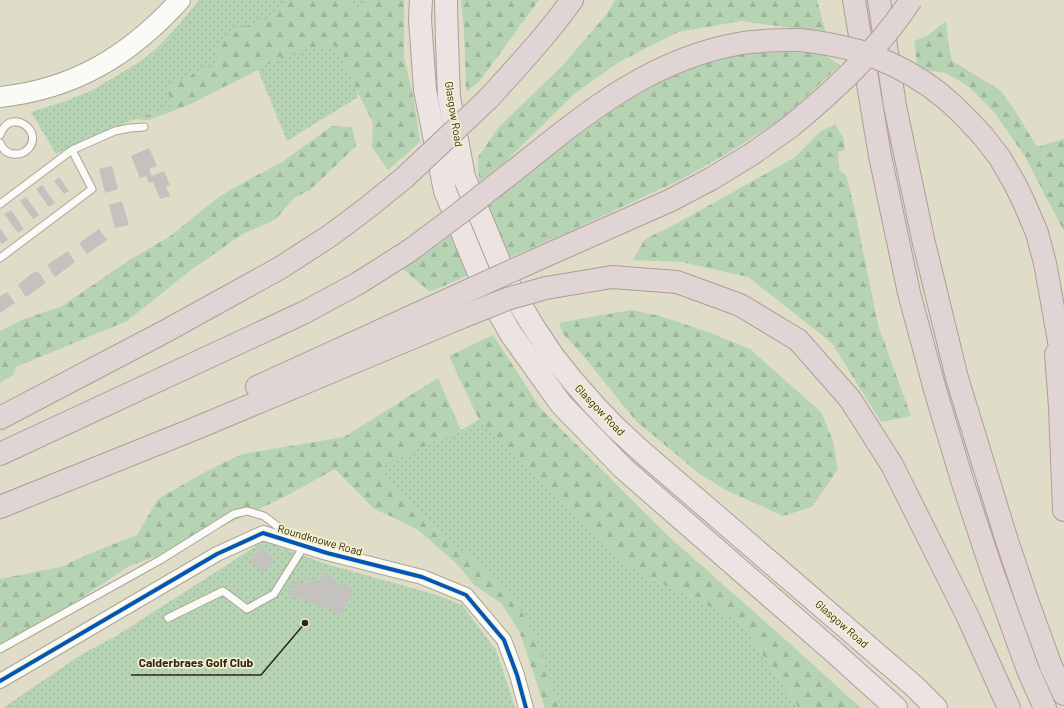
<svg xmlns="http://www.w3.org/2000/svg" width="1064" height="708" viewBox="0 0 1064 708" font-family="Barlow,sans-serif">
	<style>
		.green { fill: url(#green-dots) }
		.forest { fill: url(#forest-firs) }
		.building { fill: #c3c2bf }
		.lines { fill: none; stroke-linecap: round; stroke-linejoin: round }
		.service-casing { stroke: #a9a697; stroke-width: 9 }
		.minor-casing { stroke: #a9a697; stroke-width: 16 }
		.secondary-casing { stroke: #a9a697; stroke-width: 22 }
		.primary-casing { stroke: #ad9e98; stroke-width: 24 }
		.motorway-casing { stroke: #ad9e98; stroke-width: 24 }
		.service { stroke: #fafaf7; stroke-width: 7 }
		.minor { stroke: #fafaf7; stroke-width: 14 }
		.secondary { stroke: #fafaf7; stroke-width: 20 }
		.primary { stroke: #ebe4e2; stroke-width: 22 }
		.motorway { stroke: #e1d4d4; stroke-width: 22 }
		.motorway-bridge-casing { stroke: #ad9e98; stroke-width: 24; stroke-linecap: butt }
		.motorway-bridge { stroke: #e1d4d4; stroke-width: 22 }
		.cycleway-casing { stroke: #f6efcb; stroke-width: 6 }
		.cycleway { stroke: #0057b8; stroke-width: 4 }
		.labels { text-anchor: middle; stroke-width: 3.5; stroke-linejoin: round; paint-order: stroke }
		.street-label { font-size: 11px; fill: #2a2719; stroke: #f6efcb }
		.leader { fill: none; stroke: #2a2719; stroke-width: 1.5 }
		.callout-dot { fill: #2a2719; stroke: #f6efcb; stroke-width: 1.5 }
		.callout-label { font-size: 12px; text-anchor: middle; font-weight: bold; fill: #2a2719; stroke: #f6efcb; stroke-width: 3.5; stroke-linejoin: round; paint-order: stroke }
	</style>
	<defs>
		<pattern id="green-dots" width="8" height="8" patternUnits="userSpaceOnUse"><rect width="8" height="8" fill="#b6d4b4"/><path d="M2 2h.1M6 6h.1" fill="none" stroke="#9db69a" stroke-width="1.8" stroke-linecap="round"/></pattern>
		<pattern id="forest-firs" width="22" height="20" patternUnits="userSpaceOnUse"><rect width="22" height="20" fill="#b6d4b4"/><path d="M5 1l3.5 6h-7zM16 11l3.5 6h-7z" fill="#9db69a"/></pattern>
	</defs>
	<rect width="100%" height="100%" fill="#dfdcc8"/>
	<!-- green -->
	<g class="green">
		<path d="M199,0H395L350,48L358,97L287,141L258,70L190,104L149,120L135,119L81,141L56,154L31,112L66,101L93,90L141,61L156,49L177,27Z"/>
		<path d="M479,420L507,448L639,573L739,620L799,708H558L556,695L481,565L457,547L394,489L380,465L461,430Z"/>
		<path d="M264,541L326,564L437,595L462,605L496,650L515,708H3L79,656L116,636Z"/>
	</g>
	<!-- forest -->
	<g class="forest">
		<path d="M284,0H347L355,9L373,0H404V57L414,100L420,142L388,170L372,147L373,123L335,45L300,50L279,58L258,70L190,104L149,120L135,119L174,107L166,88L176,78H188L195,72L214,66L217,46L231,31L267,19L282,7Z"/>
		<path d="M461,0H539L478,83L466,92L464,29Z"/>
		<path d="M615,0H817L826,33L742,21L678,32L619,62L574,94L500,167L479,182L478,157L499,127L563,65L606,15Z"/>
		<path d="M946,21L948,42L952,61L1000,90L1017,114L1037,147L1064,139V231L1024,155L994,112L968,86L946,73L930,71L917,64L914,41L927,36Z"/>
		<path d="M788,52L814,53L824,55L840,65L798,104L778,121L728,153L682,179L566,233L506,259L486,209C511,187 537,166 564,146C616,106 669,70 734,56C751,52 770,53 788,52Z"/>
		<path d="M835,124L843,137L845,150L838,152L839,170L846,175L854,206L878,325L911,416L881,422L832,343L748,277L682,262L633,260L645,239L672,226L794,158L821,131Z"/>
		<path d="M332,126L352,127L356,146L310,190L294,198L276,219L241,235L191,270L127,321L16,367L13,375L0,383V331L22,320L62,306L131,259L169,237L219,197L237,186L282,162Z"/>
		<path d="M450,236L469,275L430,292L403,269Z"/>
		<path d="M632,310L660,316L708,332L750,349L821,412L833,441L838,469L812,507L783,516L726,490L700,474L636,421L581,353L563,334L559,323L590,317Z"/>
		<path d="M493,335L541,409L667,535L778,633L861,708H799L739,620L639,573L606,549L479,420L449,356Z"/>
		<path d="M438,378L461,430L381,466L394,489L457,547L481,565L517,603L538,643L556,696L558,708H545L520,633L501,603L473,584L459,566L417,529L373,508L335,469L284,497L204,535L186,546L129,566L69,606L0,644V579L60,567L96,551L137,535L158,499L205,472L242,454L344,437Z"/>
	</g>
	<!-- building -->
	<g class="building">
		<path d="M149,148L157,166L149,169L152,176L164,171L170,185L166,186L170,196L160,199L153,182L149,183L146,176L140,178L131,156Z"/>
		<path d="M112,166L118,189L105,193L99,169Z"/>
		<path d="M59,177L69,191L64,194L54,181Z"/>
		<path d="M42,185L55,203L49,207L36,189Z"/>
		<path d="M26,197L39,215L33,219L20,201Z"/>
		<path d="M122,201L129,225L115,228L109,205Z"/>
		<path d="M11,210L24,229L18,233L4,214Z"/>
		<path d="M0,228L8,240L2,244L0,242Z"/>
		<path d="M99,229L107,240L87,254L79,243Z"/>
		<path d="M68,251L75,262L55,277L47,265Z"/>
		<path d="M38,271L46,283L26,297L18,285L31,274Z"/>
		<path d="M7,292L15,303L0,313V296Z"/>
		<path d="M261,547L275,559L263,573L249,561Z"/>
		<path d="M323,572L333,576L331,581L353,589L343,615L288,594L295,580L307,585L309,578L319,582Z"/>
	</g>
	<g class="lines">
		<defs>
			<g id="service">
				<path d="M0,135C10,106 45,131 28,149C25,152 21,154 17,154C8,155 3,150 0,143"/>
				<path d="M0,204L72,150L115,131L130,128L144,127"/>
				<path d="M0,258L92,189L72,150"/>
				<path d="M168,618L223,591L247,609L274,594L304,546L303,545"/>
				<path d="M0,649L160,560L234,514L247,511L264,516L293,538"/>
			</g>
			<path id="minor" d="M0,681L217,554L263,533L327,553L422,577L466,595L504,640L517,675L526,708"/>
			<path id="secondary" d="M0,97C75,89 130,55 180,0"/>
			<g id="primary">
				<path d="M421,0L420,19L425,90L445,191L485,288L511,334L561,404L623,468L834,652L896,708"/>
				<path d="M446,0L447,42L449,97L464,177L498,259L512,291L533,326L553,356L572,380L594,405L615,427L641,451L914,686L936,708"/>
			</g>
			<g id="motorway">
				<path d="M854,0L880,156L909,293L934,386L962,480L991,568L1028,670L1045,708"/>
				<path d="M879,0L895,106L923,239L957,378L1007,541L1028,603L1051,666L1064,694"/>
				<path d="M488,99C517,67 547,35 572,0"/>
				<path d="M983,136L1000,158L1015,184L1026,207L1037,233L1045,263L1064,369"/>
				<path d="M515,170C585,114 651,58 743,43C762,40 781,40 800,40"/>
				<path d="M538,259L669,201L711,179L752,154L790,127"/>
				<path d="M546,288L612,277L677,282L740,305L798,340L850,399L892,465L967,615L1009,708"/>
				<path d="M1056,354L1060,407L1064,510"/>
				<path d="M257,387L452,298"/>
				<path d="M0,418L164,332L280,268L331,235L367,208L404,178"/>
				<path d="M0,454L303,313L357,284L409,251"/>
				<path d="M0,507L199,427L462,317"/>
			</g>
		</defs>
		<!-- service casing -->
		<use href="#service" class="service-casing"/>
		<!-- minor casing -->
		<use href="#minor" class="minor-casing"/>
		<!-- secondary casing -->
		<use href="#secondary" class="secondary-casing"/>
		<!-- primary casing -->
		<use href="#primary" class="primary-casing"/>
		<!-- motorway casing -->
		<use href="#motorway" class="motorway-casing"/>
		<!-- service -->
		<use href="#service" class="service"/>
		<!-- minor -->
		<use href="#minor" class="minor"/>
		<!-- secondary -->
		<use href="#secondary" class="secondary"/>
		<!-- primary -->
		<use href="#primary" class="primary"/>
		<!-- motorway -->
		<use href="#motorway" class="motorway"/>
		<defs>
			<g id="motorway-bridge">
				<path d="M800,40C818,42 837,45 854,50C861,51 868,55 875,57C900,67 925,81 946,99C959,110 971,123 983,136"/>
				<path d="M790,127C835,90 879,49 911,0"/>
				<path d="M404,178L488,99"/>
				<path d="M409,251L460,213L515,170"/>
				<path d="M452,298L538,259"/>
				<path d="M462,317L507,299L546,288"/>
			</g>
		</defs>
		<!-- motorway-bridge casing -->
		<use href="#motorway-bridge" class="motorway-bridge-casing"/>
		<!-- motorway-bridge -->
		<use href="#motorway-bridge" class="motorway-bridge"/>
		<defs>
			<path id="cycleway" d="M0,681L217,554L263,533L327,553L422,577L466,595L504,640L517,675L526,708"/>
		</defs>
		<!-- cycleway casing -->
		<use href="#cycleway" class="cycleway-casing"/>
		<!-- cycleway -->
		<use href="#cycleway" class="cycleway"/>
	</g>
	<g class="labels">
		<!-- street labels -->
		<g class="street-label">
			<text transform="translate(454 114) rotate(81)" y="4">Glasgow Road</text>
			<text transform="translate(600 410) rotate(46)" y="4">Glasgow Road</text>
			<text transform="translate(320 540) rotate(16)" y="4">Roundknowe Road</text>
			<text transform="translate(842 624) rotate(41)" y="4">Glasgow Road</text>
		</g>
	</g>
	<!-- callouts -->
	<path class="leader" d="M305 623L261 675H131"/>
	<circle class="callout-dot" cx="305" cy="623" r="4"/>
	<g class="callout-label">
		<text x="196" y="667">Calderbraes Golf Club</text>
	</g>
</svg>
